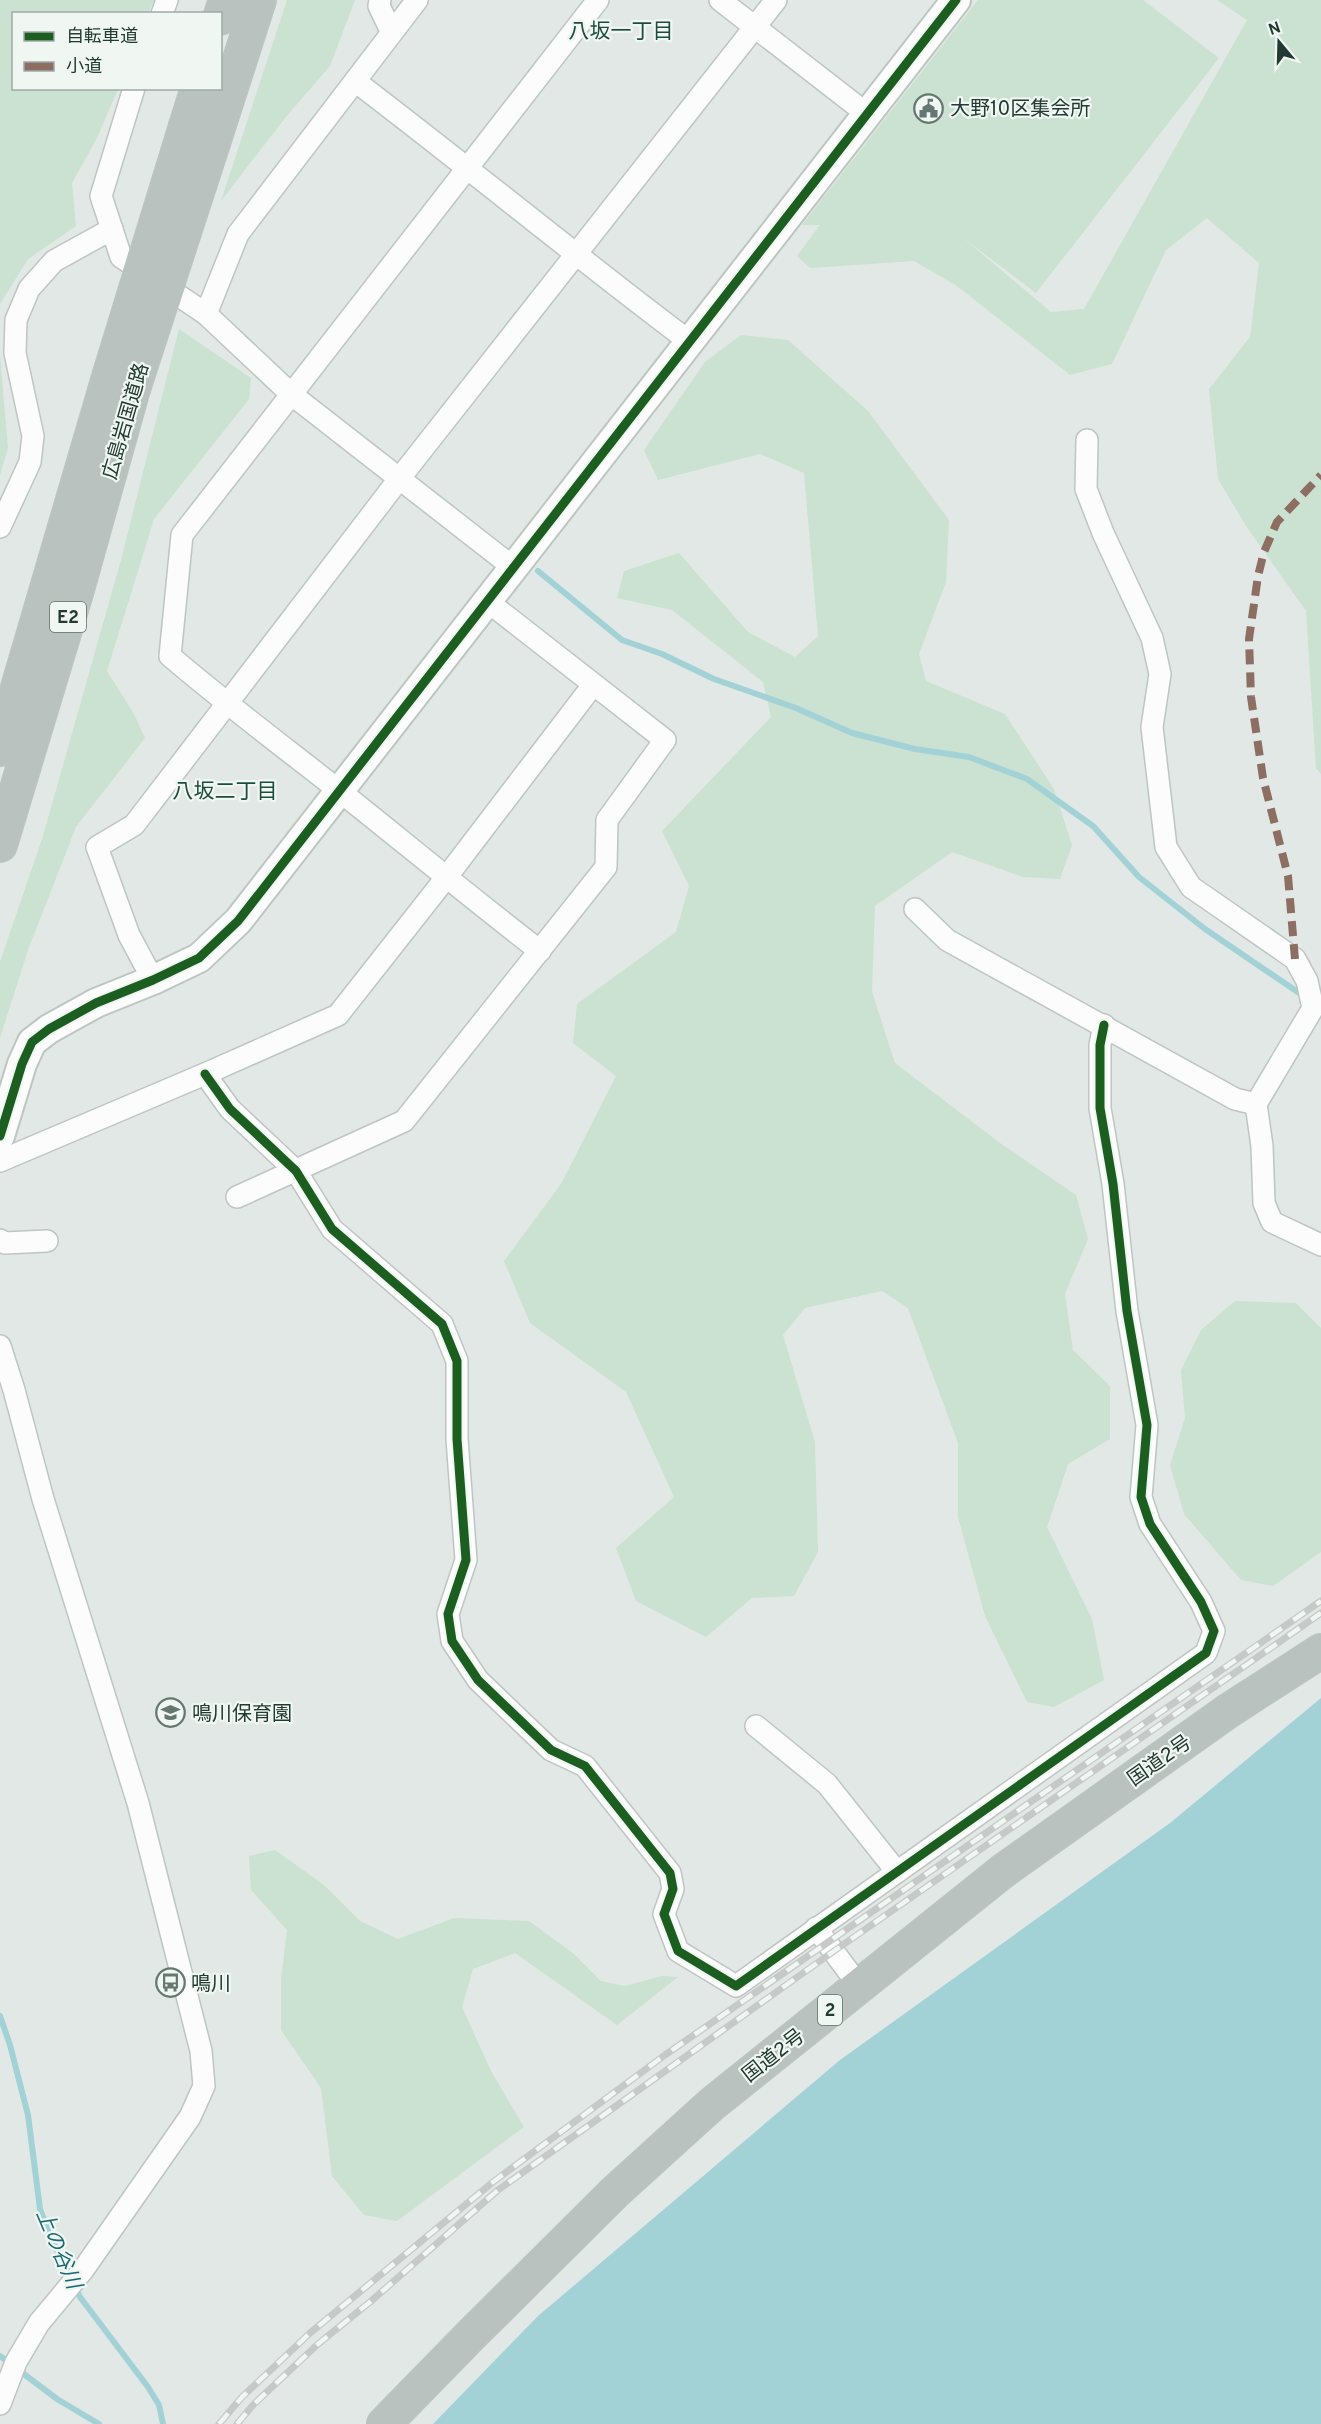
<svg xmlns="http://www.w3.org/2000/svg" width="1321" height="2424" viewBox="0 0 1321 2424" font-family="Overpass,'Noto Sans JP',sans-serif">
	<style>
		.green { fill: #cbe1d1 }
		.water { fill: #a3d2d6 }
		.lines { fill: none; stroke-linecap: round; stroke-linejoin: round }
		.stream { stroke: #a3d2d6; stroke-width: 6 }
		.street-casing { stroke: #bfc5c2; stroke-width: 24 }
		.secondary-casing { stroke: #bec6c2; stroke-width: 32 }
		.highway-casing { stroke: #bcc4c1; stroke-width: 36 }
		.street { stroke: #fbfcfb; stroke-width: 21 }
		.secondary { stroke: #fbfcfb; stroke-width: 28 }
		.highway { stroke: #b9c2bf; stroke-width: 33 }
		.rail-casing { stroke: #c6c9c8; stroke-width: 7 }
		.rail { stroke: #f0f7f3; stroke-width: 4.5; stroke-dasharray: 14; stroke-linecap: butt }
		.highway-bridge-casing { stroke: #bcc4c1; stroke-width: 36; stroke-linecap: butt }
		.highway-bridge { stroke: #b9c2bf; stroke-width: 33 }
		.quiet { stroke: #8d6e63; stroke-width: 8; stroke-dasharray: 15 8; stroke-linecap: butt }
		.cycleway-casing { stroke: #f0f7f3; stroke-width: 13 }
		.cycleway { stroke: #1b5e20; stroke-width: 9 }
		.labels { text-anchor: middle; stroke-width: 4.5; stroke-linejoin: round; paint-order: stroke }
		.shield { fill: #f0f7f3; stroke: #5f736c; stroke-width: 1.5 }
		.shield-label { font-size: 18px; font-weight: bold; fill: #213a32 }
		.poi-label { font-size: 20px; fill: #213a32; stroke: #f0f7f3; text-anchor: start }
		.street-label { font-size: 20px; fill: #213a32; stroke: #f0f7f3 }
		.neighbourhood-label { font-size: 21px; fill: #1d4c3e; stroke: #f0f7f3 }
		.water-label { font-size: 21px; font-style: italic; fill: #1c6a75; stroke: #f0f7f3 }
	</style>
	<rect width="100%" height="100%" fill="#e2e8e5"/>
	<!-- green -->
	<g class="green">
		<path d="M0,0H154L148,13L14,14V88L118,89L97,138L72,183L76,226L28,259L0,304Z"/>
		<path d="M287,0H355L330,66L285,118L221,201Z"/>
		<path d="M978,0H1143L1219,58L1036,293L962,237L1051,312L1084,309L1247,20L1217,0H1321V774L1316,768L1306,611L1246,526L1218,479L1209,389L1250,337L1259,263L1207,218L1166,250L1112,364L1070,375L957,286L914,261L810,268L797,256L820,225H802Z"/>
		<path d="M179,329L251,378L249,399L154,519L107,671L134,714L145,738L76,827L29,947L0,1038V962L43,836L121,560Z"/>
		<path d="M741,335L788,340L868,411L949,520L946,582L919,654L926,681L1005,714L1054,789L1072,845L1060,879L1023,877L952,852L875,906L872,992L895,1063L1000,1143L1076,1195L1088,1239L1065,1294L1073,1350L1110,1386V1439L1068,1464L1047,1527L1092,1619L1104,1680L1054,1707L1027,1702L985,1616L958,1517V1443L908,1308L882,1291L805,1308L783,1335L815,1442L818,1552L794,1596L752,1598L706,1637L636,1601L616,1548L674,1497L626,1392L530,1323L504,1261L561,1184L616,1076L573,1043L577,1004L676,932L689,886L662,831L771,717L763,682L672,610L617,598L624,571L679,553L748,632L795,657L818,636L804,473L760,454L658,480L644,450L705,362Z"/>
		<path d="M0,355L8,448L0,475Z"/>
		<path d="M1235,1301L1296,1303L1321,1328V1552L1273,1586L1241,1580L1184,1514L1170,1465L1185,1418L1181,1370L1201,1330Z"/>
		<path d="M275,1850L324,1885L360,1921L398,1939L454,1918L529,1921L574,1954L601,1981L625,1986L662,1976L678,1977L617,2025L515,1953L473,1969L462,2007L491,2071L524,2127L397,2221L364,2215L332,2176L321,2088L281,2030V1980L287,1930L251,1890L249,1856Z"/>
	</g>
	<!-- water -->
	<path class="water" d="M1321,1698V2424H433L538,2316L840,2060L1170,1823Z"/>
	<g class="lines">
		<!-- stream -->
		<g class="stream">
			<path d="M538,571L622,640L662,654L714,679L796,708L852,733L915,749L969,757L1027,779L1093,826L1139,877L1205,929L1305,997"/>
			<path d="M0,2016L10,2045L28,2115L40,2209L53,2242L70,2278"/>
			<path d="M75,2287L80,2297L148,2387L159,2405L163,2424"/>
			<path d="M0,2356L57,2399L99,2424"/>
		</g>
		<defs>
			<g id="street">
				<path d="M380,0L379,6L391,31"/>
				<path d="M720,0L867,114"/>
				<path d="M162,14L167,0"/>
				<path d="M355,81C468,167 577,257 690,342"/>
				<path d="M134,88L101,196L121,257L206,314L291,394L514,568"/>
				<path d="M206,314L238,234L417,0"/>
				<path d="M1087,440L1086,489L1103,533L1152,638L1160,674L1152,727L1166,847L1191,887L1295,959L1307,981L1313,1008L1256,1104L1262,1146L1264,1203L1272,1222L1321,1245"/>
				<path d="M0,527L30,462L33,436L15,353L16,320L29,289L54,261L112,229"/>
				<path d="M915,909L947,940L1235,1099L1256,1104"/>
				<path d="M540,951C471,898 405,843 337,789C281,745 225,703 170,656L182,535L598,0"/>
				<path d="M153,980L129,935L97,847L134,825L399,479L776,0"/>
				<path d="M205,1074L230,1109L296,1171L332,1229L442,1324L457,1361V1439L466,1560L448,1614L452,1641L478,1680L551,1750L585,1766L670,1873L673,1889L664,1914L678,1951L736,1986L1206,1653L1214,1631L1201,1602L1150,1524L1141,1497L1147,1425L1127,1311L1113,1184L1100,1108V1045L1104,1025"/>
				<path d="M0,1161L205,1074L338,1015L445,879L593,685"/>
				<path d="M237,1197L404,1121L606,867L607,820L665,740L487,601"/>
				<path d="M0,1240L5,1243L47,1241"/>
				<path d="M0,1346L14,1390L43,1499L138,1803L201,2051L204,2086L190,2117L83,2270L39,2323L16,2362L0,2404"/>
				<path d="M756,1726L827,1784L897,1872"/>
				<path d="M816,1928L860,1987"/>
			</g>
			<path id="secondary" d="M0,1136L22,1064L32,1042L49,1029L96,1003L153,980L199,958L238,921L956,0"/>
			<g id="highway">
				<path d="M220,18L226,0"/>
				<path d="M186,126L198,88"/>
				<path d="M214,140L259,0"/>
				<path d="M0,749L109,377"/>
				<path d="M0,845L76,593L133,389"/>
				<path d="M384,2424L470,2336L615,2192L712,2104L1003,1871L1228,1711L1321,1651"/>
			</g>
		</defs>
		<!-- street casing -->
		<use href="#street" class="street-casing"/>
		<!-- secondary casing -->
		<use href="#secondary" class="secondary-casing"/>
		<!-- highway casing -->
		<use href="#highway" class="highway-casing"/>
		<!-- street -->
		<use href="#street" class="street"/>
		<!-- secondary -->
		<use href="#secondary" class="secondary"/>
		<!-- highway -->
		<use href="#highway" class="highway"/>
		<defs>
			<g id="rail">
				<path d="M219,2424L242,2397L310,2333L493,2182L665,2055L1321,1601"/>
				<path d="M237,2424L253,2405L318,2344L370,2302L498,2190L834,1951L1321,1613"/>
			</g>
		</defs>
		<!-- rail casing -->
		<use href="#rail" class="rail-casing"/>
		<!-- rail -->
		<use href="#rail" class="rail"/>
		<defs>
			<g id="highway-bridge">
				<path d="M109,377L186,126"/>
				<path d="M133,389L214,140"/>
			</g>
		</defs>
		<!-- highway-bridge casing -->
		<use href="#highway-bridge" class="highway-bridge-casing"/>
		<!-- highway-bridge -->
		<use href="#highway-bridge" class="highway-bridge"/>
		<!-- quiet -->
		<path class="quiet" d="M1295,959L1288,876L1263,778L1251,697L1249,639L1258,576L1264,552L1277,522L1321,475"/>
		<defs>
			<g id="cycleway">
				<path d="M205,1074L230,1109L296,1171L332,1229L442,1324L457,1361V1439L466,1560L448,1614L452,1641L478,1680L551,1750L585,1766L670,1873L673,1889L664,1914L678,1951L736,1986L1206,1653L1214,1631L1201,1602L1150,1524L1141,1497L1147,1425L1127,1311L1113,1184L1100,1108V1045L1104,1025"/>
				<path d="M0,1136L22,1064L32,1042L49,1029L96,1003L153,980L199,958L238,921L956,0"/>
			</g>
		</defs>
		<!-- cycleway casing -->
		<use href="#cycleway" class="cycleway-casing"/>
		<!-- cycleway -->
		<use href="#cycleway" class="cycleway"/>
	</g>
	<!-- icons -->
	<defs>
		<symbol id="civic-ring" viewBox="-11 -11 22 22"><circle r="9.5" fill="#f0f7f3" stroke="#657771" stroke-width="1.5"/><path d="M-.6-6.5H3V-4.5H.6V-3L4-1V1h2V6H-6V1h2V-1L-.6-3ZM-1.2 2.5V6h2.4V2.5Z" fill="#657771"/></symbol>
		<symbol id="school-ring" viewBox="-11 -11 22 22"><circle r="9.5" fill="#f0f7f3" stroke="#657771" stroke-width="1.5"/><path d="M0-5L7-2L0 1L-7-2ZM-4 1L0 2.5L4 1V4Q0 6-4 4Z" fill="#657771"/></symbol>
		<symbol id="bus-ring" viewBox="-11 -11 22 22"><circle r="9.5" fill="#f0f7f3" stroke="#657771" stroke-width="1.5"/><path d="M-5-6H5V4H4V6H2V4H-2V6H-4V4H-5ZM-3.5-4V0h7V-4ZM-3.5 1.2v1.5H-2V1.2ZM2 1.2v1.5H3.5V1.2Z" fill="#657771"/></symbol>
	</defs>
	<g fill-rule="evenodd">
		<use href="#civic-ring" x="912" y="92" width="33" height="33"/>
		<use href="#school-ring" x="154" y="1696" width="33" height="33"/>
		<use href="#bus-ring" x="154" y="1966" width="33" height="33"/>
	</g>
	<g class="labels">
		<!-- shield labels -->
		<g class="shield">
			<rect x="50" y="602" width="36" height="30" rx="4.5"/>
			<rect x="818" y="1995" width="24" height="30" rx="4.5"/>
		</g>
		<g class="shield-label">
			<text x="68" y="623">E2</text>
			<text x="830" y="2016">2</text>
		</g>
		<!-- poi labels -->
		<g class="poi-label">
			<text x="950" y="115">大野10区集会所</text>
			<text x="192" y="1720">鳴川保育園</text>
			<text x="191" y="1990">鳴川</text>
		</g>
		<!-- street labels -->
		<g class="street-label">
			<text transform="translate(125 421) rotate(-74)" y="7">広島岩国道路</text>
			<text transform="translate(1159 1760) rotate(-35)" y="7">国道2号</text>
			<text transform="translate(773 2055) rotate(-38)" y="7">国道2号</text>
		</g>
		<!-- neighbourhood labels -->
		<g class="neighbourhood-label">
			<text x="621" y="38">八坂一丁目</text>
			<text x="225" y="798">八坂二丁目</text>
		</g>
		<!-- water labels -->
		<g class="water-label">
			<text transform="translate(59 2249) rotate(67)" y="7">上の谷川</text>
		</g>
	</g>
	<!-- legend -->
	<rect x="12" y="12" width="210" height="78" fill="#f0f7f3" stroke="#9daba6" stroke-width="1.5"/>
	<rect x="24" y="32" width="30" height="9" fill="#1b5e20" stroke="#9daba6" stroke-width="1.5"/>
	<text x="66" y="42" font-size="18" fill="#213a32">自転車道</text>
	<rect x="24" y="62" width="30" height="9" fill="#8d6e63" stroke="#9daba6" stroke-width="1.5"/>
	<text x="66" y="72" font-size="18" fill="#213a32">小道</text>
	<!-- north arrow -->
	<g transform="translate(1279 42) rotate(341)" stroke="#f0f7f3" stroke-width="4.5" paint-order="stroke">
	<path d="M0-4.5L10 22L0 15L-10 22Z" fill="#213a32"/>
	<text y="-9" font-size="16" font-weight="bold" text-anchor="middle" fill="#213a32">N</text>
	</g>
</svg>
